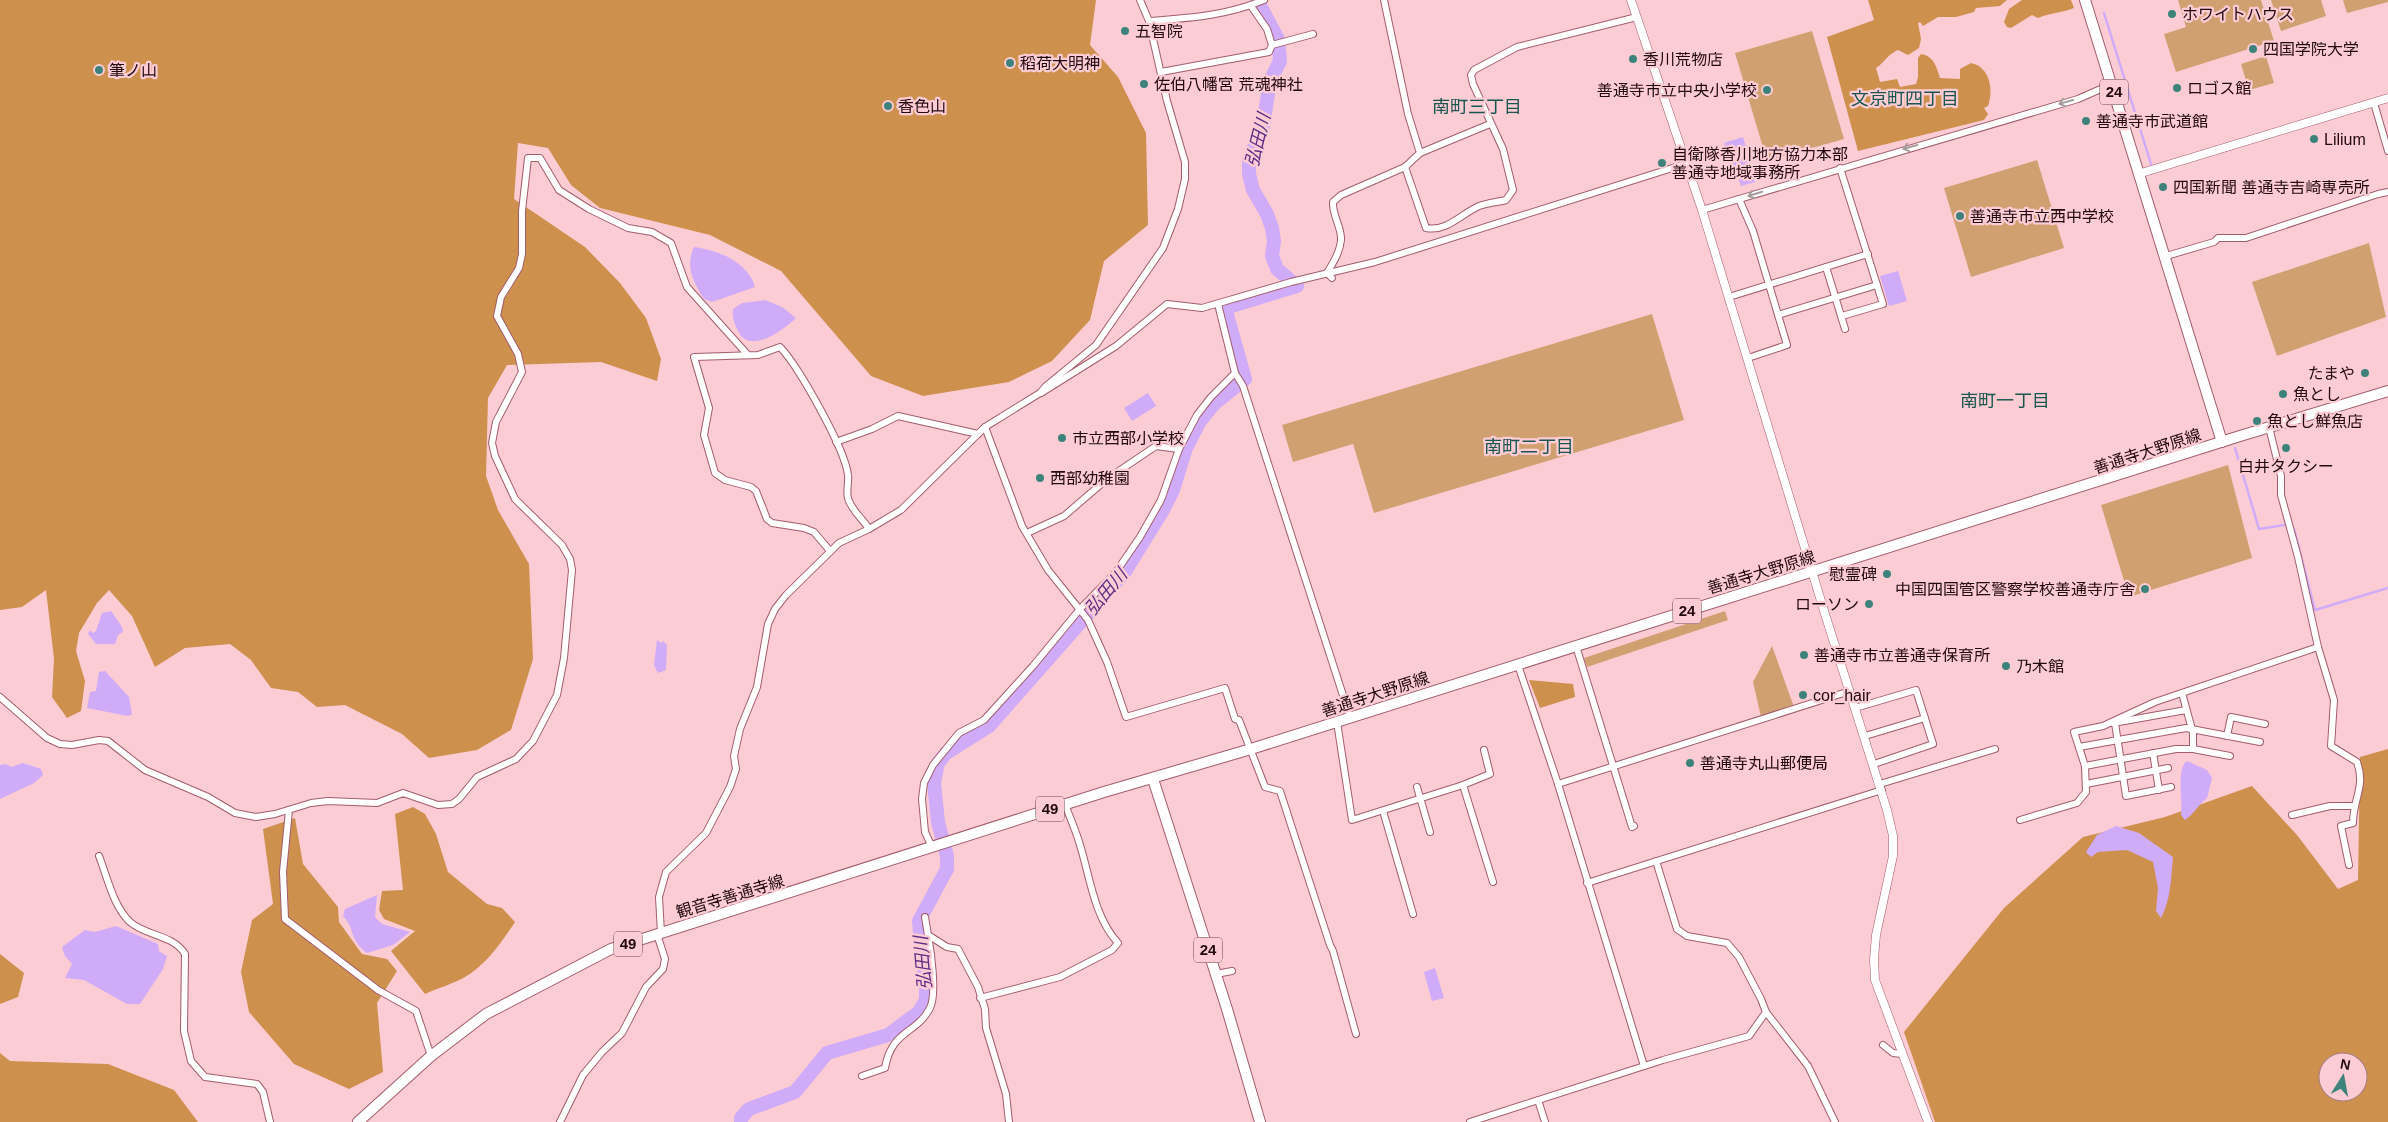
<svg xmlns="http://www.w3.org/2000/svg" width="2388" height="1122" viewBox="0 0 2388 1122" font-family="Helvetica,'Noto Sans JP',sans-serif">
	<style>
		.green { fill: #d0a071 }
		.forest { fill: #ce904d; fill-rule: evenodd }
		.water { fill: #d0abf8 }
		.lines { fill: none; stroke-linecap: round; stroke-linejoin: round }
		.stream { stroke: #d0abf8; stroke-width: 2.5 }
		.river { stroke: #d0abf8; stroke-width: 14 }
		.minor-casing { stroke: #a25d6d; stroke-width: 8 }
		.tertiary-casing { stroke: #a25d6d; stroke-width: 9 }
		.primary-casing { stroke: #a25d6d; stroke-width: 12 }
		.minor { stroke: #fff; stroke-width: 6 }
		.tertiary { stroke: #fff; stroke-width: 8 }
		.primary { stroke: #fff; stroke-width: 10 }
		.oneway { stroke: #a79d9f }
		.poi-dot { fill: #3d837b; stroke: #fcccd5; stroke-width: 2 }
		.labels { text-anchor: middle; stroke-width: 4.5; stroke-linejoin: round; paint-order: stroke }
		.shield { fill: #fcccd5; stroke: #64444b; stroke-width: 1 }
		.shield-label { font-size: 15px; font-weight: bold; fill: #230910 }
		.poi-label { font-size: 16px; fill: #230910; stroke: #fcccd5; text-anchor: start }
		.street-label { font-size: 16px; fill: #230910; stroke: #fcccd5 }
		.neighbourhood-label { font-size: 18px; fill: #1b554f; stroke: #fcccd5 }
		.water-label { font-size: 18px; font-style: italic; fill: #5d2d85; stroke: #fcccd5 }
	</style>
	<rect width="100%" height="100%" fill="#fcccd5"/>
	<!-- green -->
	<g class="green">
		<path d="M2178,0H2261L2274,41L2176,72L2164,34L2186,27Z"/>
		<path d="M2271,0H2321L2326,16L2281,31Z"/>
		<path d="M2343,0H2388V2L2347,13Z"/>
		<path d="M1812,31L1844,139L1767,161L1735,53Z"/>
		<path d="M2266,56L2274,83L2249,90L2241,64Z"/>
		<path d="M2037,160L2064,248L1971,277L1944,188Z"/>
		<path d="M2369,243L2386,317L2277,356L2252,282Z"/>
		<path d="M1652,314L1684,420L1374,513L1353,444L1293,462L1282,425Z"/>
		<path d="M2228,465L2252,558L2129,597L2101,505Z"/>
		<path d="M1725,611L1728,620L1587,667L1584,658Z"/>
		<path d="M1772,646L1794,707L1761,717L1753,682Z"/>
	</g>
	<!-- forest -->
	<g class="forest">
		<path d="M0,0H1096L1090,45L1118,77L1146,133L1148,225L1104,261L1090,320L1052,361L1009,382L923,396L871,376L781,271L710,235L600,208L571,185L548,148L518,143L514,199L585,247L620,283L646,318L661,359L657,381L601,362L507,365L488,398L486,476L498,510L529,564L533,659L511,730L477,750L429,758L402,734L345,705L317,707L298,692L271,688L251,660L230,644L185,648L155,667L132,616L109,590L97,603L79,633L76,651L85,681L81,711L67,718L52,697L54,659L46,590L22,607L0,610Z"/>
		<path d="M1868,0H2007L2000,6L1976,8L1974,12L1956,17H1938L1923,26L1920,22L1918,23L1921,39L1919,48L1908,55L1898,50C1888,54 1885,62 1876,68L1880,82L1897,79L1900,87L1916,84L1918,77V58L1921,54C1934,56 1937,68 1940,78L1960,79V69L1971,63C1990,67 1994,90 1988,106L1984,108L1988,114L1984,120L1858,151L1827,37L1874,20Z"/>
		<path d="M2022,0H2071L2074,8C2061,13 2050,13 2038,18L2032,15L2011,28L2007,27L2004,22L2009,9Z"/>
		<path d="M1529,680L1573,684L1575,697L1540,708Z"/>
		<path d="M2388,749V1122H1935L1904,1032L2004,908L2083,837L2165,817L2252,786L2297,835L2338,889L2358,880L2360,757ZM2328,1062H2358V1092H2328Z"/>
		<path d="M413,807L425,814L436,834L448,872L487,904L502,908L515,922C501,943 487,964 465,977C453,984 438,988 425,994L391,951L415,931L384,919L379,910L382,891L403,890L395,814Z"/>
		<path d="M295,818L303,864L338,907L339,922L362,954L387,959L397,971L377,1003L383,1072L349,1089L294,1064L249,1012L241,972L252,920L273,904L263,829Z"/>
		<path d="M0,954L24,973L18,997L0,1004Z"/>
		<path d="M0,1053L10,1061L108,1064L174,1090L198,1122H0Z"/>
	</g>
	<!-- water -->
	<g class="water">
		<path d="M1743,137L1746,147L1727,153L1724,143Z"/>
		<path d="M1746,155L1755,182L1741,186L1732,160Z"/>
		<path d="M694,247C718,250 748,262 755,287L712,302L704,299C693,282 685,266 694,247Z"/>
		<path d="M1898,271L1907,301L1889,306L1880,276Z"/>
		<path d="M765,300L782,307L796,318C782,331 750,355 738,331C734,322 732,318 733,309L742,303Z"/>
		<path d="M1148,393L1156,406L1132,421L1124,408Z"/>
		<path d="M111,611L122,627L123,632L118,635L115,644H96L88,634L90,630L93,633L96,631L102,613Z"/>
		<path d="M657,640L661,643L663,641L667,645L666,670L658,673L654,665Z"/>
		<path d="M105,671L129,697L132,714L128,716L87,708L90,692L96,691L99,672Z"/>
		<path d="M2187,761L2207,770L2212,778L2207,798C2197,806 2195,813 2185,820L2181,815C2183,801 2176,768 2187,761Z"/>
		<path d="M23,763L41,769L43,775L34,783L0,799V765L6,764L11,767Z"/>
		<path d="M2116,826L2139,833L2173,857C2171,878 2171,899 2161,918L2156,911L2158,888L2153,862L2127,850L2098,852L2091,857L2086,852L2097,835Z"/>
		<path d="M377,895L375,917L382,924L410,932L393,945L367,953C348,939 356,929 343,916L345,909Z"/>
		<path d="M116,926L158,944L159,951L167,956L163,969L140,1004H127L84,980L65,978L72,964L65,956L62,947L85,930L95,932Z"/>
		<path d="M1435,968L1444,998L1432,1001L1424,972Z"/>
	</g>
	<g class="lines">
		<!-- stream -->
		<g class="stream">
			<path d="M2104,13L2151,164"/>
			<path d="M2235,448L2259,529L2284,525"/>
			<path d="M2294,529L2315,610L2388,588"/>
		</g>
		<!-- river -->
		<path class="river" d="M741,1122V1118L749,1109L795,1092L827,1053L888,1035L919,1012L926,1000V988L919,921L947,869V856L938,822L934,783L938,763L946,753L989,726L1124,573L1163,510L1173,490L1186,448L1200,421L1215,403L1245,379L1225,308L1297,286L1277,269L1272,256L1274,241L1272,228L1267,214L1253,190L1249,174V160L1263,126L1270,81L1280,61L1278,39L1257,0"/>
		<defs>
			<g id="minor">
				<path d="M1149,21C1190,18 1225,16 1264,0"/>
				<path d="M1272,45L1313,34"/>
				<path d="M1161,72L1269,52L1272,45L1267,29L1251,6"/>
				<path d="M2374,103L2388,151"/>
				<path d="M1420,153L1490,124"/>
				<path d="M1405,167L1426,228C1447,232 1461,214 1479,206C1487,203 1498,202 1506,200L1513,190L1503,149L1473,84L1471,75L1474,70L1517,47L1637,17"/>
				<path d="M1840,168L1883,304L1842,316"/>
				<path d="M1739,199L1753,231L1787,345L1748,358"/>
				<path d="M1702,210L2078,99L2112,84"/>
				<path d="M2163,257L2214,242L2218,238H2246L2378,194L2388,192"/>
				<path d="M1826,267L1845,329"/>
				<path d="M1332,278L1327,273C1333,263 1340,252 1341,240C1342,228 1332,215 1333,202L1341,195L1405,167L1420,153L1408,114L1384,0"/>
				<path d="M1729,297L1868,254"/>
				<path d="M1218,304L1235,373L1243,386L1350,717"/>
				<path d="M1778,315L1877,285"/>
				<path d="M1041,393L1116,346L1167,304L1202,308L1291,282L1375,262L1685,164"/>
				<path d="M985,427L1022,526L1048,570L1088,620L1107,662L1126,717L1225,688L1235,719L1239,720L1265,787L1280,791L1330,945L1333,951L1356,1034"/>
				<path d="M2269,427L2281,476V495L2298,557L2318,647L2334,700L2331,746L2357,762C2366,787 2353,798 2353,823L2341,826L2349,865"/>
				<path d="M836,442L872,429L898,416L978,434"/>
				<path d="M1027,533L1064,516L1107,479L1156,446L1179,449"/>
				<path d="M830,551L814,532L804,528L772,523L767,519L756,491L751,487L725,480L715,473L704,435L709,408L694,357L758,355L780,347C799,367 845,449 848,475C849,482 846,491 848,498C851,510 863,519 869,529"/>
				<path d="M1576,646L1632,827L1634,826"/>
				<path d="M1518,665L1558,784L1644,1066"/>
				<path d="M2182,693L2193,733V749"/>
				<path d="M0,697L47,738L60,744L72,745L99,740L108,741L145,770L208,797L235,813L256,817L275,814L311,803L328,801L377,803L403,793L438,805L452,804L459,799L477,777L516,759L533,741L557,695L564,658L572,570L570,559L562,545L515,499L495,456L492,443L496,422L522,372L518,354L497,316L501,297L519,268L522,254V211L528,158H540L559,190L589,209L628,228L652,232L671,243L687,287L747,354"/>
				<path d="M1855,708L1916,690L1933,744L1874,764"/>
				<path d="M1337,722L1352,820L1463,785"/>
				<path d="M2113,723L2186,710"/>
				<path d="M2115,723L2126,796L2171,787"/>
				<path d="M1865,736L1925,718"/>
				<path d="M2227,736L2231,717L2265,724"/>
				<path d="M2079,747L2186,728L2260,742"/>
				<path d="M1484,750L1490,774L1463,785L1493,882"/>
				<path d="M2153,753L2159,790"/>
				<path d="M2085,766L2176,749H2193L2230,756"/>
				<path d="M1558,784L1850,691"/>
				<path d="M1880,784L1995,749"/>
				<path d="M2086,784L2168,768"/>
				<path d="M1417,787L1430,832"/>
				<path d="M289,810L283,872L285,919L378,990L416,1011L431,1056"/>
				<path d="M1383,811L1413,914"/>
				<path d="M2292,815L2330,806H2355"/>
				<path d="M2020,820L2077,803L2086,792L2085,766L2074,732L2103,726L2155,702L2318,647"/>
				<path d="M932,847L925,832L922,799L924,783L933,765L959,733L984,720L1033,666L1080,609L1116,572L1140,537L1161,500L1179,449L1197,415L1211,397L1235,373"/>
				<path d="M99,856C107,876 113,906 130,922C146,936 174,935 185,954L184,1031L191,1061L205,1077L257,1084L263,1092L270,1122"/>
				<path d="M1656,861L1677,929L1687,936L1727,943L1739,957L1761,999L1766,1012L1808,1066L1835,1122"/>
				<path d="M1587,883L1882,790"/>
				<path d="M925,917L928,935L947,947L958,949L978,987L985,1009L986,1028L1006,1094L1009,1122"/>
				<path d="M661,933L659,897L666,872L706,833L730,787L736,769L734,756L740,729L757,687L768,624L775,609L786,595L839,543L869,529L901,510L985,427L1040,393L1046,386L1096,345L1163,248L1178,209L1185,179V162L1167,101L1149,21L1140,0"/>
				<path d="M1216,974L1232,971"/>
				<path d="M980,998L1060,977L1112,950L1118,943C1094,917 1090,877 1080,845C1076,831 1070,818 1065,804"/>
				<path d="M1883,1045L1893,1053L1902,1054"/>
				<path d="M862,1076L885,1068C892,1029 916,1035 930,1008C937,994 931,952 928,935"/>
				<path d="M1538,1100L1545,1122"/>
				<path d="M560,1122L583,1075L602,1052L622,1033L646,987L663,969L665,959L657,934"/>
				<path d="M1470,1122L1663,1060L1749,1036L1766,1012"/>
			</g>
			<g id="tertiary">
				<path d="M1631,0L1702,210L1825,614L1887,810L1893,836V856L1876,935L1874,959L1875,980L1928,1122"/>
				<path d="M2138,174L2388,98"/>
			</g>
			<g id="primary">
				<path d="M2085,0L2222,442"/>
				<path d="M1153,779L1227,1009L1260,1122"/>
				<path d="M358,1122L431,1056L486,1014L611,949L1104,792L1251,749L2240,436L2388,391"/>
			</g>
		</defs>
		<!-- minor casing -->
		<use href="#minor" class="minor-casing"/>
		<!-- tertiary casing -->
		<use href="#tertiary" class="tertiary-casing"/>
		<!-- primary casing -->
		<use href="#primary" class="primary-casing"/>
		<!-- minor -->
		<use href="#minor" class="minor"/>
		<!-- tertiary -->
		<use href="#tertiary" class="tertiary"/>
		<!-- primary -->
		<use href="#primary" class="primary"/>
	</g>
	<!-- one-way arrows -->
	<defs><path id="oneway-shaft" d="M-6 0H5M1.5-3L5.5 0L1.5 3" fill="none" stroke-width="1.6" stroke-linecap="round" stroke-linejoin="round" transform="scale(1.25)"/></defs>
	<g class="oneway">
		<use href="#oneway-shaft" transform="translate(2066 102) rotate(165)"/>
		<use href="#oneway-shaft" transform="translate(1910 147) rotate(164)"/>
		<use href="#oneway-shaft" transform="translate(1755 194) rotate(163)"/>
	</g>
	<!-- markers -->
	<g class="poi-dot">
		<circle cx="2172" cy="14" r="5"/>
		<circle cx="1125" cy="31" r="5"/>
		<circle cx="2253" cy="49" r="5"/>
		<circle cx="1633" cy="59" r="5"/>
		<circle cx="1010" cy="63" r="5"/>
		<circle cx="99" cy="70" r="5"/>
		<circle cx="1144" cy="84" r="5"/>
		<circle cx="2177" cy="88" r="5"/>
		<circle cx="1767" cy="90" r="5"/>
		<circle cx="888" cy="106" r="5"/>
		<circle cx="2086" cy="121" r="5"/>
		<circle cx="2314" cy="139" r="5"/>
		<circle cx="1662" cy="163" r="5"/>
		<circle cx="2163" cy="187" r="5"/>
		<circle cx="1960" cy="216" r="5"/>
		<circle cx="2365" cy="373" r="5"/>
		<circle cx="2283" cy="394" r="5"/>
		<circle cx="2257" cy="421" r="5"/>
		<circle cx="1062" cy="438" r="5"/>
		<circle cx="2286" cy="448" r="5"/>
		<circle cx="1040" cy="478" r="5"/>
		<circle cx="1887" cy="574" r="5"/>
		<circle cx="2145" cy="589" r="5"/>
		<circle cx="1869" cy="604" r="5"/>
		<circle cx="1804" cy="655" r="5"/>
		<circle cx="2006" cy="666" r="5"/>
		<circle cx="1803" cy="695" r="5"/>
		<circle cx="1690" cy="763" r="5"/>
	</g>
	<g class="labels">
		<!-- shield labels -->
		<g class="shield">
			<rect x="2100" y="79.5" width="28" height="25" rx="4"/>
			<rect x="1673" y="598.5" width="28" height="25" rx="4"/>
			<rect x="1036" y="796.5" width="28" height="25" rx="4"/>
			<rect x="614" y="931.5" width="28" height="25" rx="4"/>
			<rect x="1194" y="937.5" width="28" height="25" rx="4"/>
		</g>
		<g class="shield-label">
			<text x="2114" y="97">24</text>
			<text x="1687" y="616">24</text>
			<text x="1050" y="814">49</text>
			<text x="628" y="949">49</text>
			<text x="1208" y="955">24</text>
		</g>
		<!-- poi labels -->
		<g class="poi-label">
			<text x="2182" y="20">ホワイトハウス</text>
			<text x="1135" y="37">五智院</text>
			<text x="2263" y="55">四国学院大学</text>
			<text x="1643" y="65">香川荒物店</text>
			<text x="1020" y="69">稻荷大明神</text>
			<text x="109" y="76">筆ノ山</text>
			<text x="1154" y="90">佐伯八幡宮 荒魂神社</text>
			<text x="2187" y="94">ロゴス館</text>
			<text x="1757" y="96" text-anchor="end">善通寺市立中央小学校</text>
			<text x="898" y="112">香色山</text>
			<text x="2096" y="127">善通寺市武道館</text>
			<text x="2324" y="145">Lilium</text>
			<text x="1672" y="160">自衛隊香川地方協力本部<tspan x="1672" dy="18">善通寺地域事務所</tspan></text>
			<text x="2173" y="193">四国新聞 善通寺吉崎専売所</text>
			<text x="1970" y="222">善通寺市立西中学校</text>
			<text x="2355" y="379" text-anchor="end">たまや</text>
			<text x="2293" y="400">魚とし</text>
			<text x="2267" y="427">魚とし鮮魚店</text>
			<text x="1072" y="444">市立西部小学校</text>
			<text x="2286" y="472" text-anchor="middle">白井タクシー</text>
			<text x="1050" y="484">西部幼稚園</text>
			<text x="1877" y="580" text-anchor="end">慰霊碑</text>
			<text x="2135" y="595" text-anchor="end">中国四国管区警察学校善通寺庁舎</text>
			<text x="1859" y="610" text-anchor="end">ローソン</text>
			<text x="1814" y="661">善通寺市立善通寺保育所</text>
			<text x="2016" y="672">乃木館</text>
			<text x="1813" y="701">cor_hair</text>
			<text x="1700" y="769">善通寺丸山郵便局</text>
		</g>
		<!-- street labels -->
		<g class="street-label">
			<text transform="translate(2147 451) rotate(-18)" y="6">善通寺大野原線</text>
			<text transform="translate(1761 572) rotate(-17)" y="6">善通寺大野原線</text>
			<text transform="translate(1375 694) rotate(-18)" y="6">善通寺大野原線</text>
			<text transform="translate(730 896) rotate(-17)" y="6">観音寺善通寺線</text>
		</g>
		<!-- neighbourhood labels -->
		<g class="neighbourhood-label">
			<text x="1905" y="105">文京町四丁目</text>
			<text x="1477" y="113">南町三丁目</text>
			<text x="2005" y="407">南町一丁目</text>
			<text x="1529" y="453">南町二丁目</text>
		</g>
		<!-- water labels -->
		<g class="water-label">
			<text transform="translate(1258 140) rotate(-76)" y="6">弘田川</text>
			<text transform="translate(1106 592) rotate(-50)" y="6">弘田川</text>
			<text transform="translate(923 963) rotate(-95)" y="6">弘田川</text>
		</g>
	</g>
	<!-- north arrow -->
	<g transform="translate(2343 1077) rotate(11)"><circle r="24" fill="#fcccd5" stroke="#a57e86"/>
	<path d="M0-4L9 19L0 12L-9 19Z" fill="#3d837b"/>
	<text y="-8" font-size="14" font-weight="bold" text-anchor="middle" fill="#230910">N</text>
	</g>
</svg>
